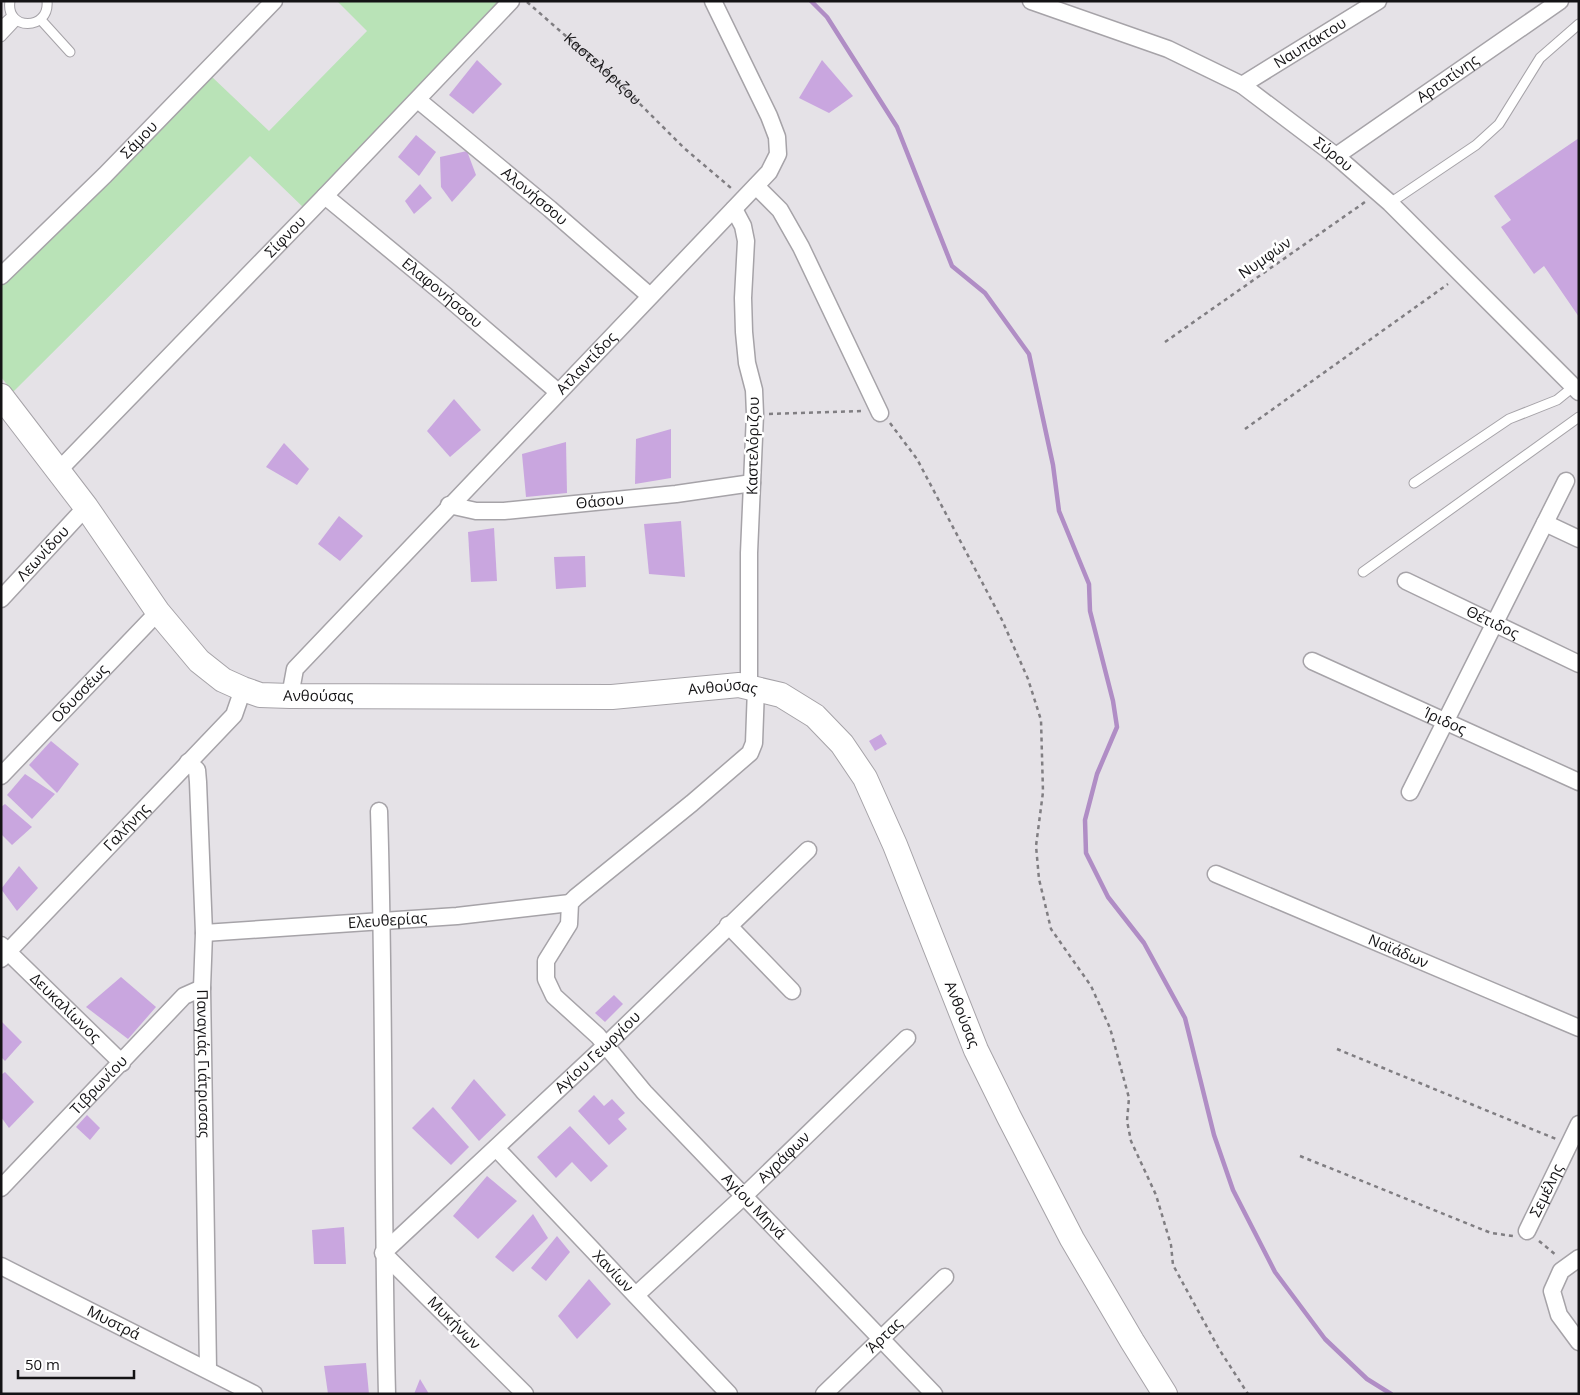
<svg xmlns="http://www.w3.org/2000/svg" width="1580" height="1395" viewBox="0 0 1580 1395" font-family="'Open Sans',sans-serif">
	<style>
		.grass { fill: #b9e3b7 }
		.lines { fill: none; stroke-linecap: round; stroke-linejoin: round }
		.stream { stroke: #b08dc5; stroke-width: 4.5 }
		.building { fill: #c9a6df }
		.lane-casing { stroke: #a6a3a8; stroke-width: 11 }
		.street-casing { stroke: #a6a3a8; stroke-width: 19 }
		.secondary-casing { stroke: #a6a3a8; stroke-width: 26 }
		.path { stroke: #807e82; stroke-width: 2.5; stroke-dasharray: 4 4; stroke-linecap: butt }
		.lane { stroke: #fff; stroke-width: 9 }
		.street { stroke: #fff; stroke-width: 16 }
		.secondary { stroke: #fff; stroke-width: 24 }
		.labels { text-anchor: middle; stroke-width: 5; stroke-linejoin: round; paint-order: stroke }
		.street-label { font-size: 15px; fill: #141315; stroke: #fff }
	</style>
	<rect width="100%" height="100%" fill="#e5e2e7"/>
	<!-- grass -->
	<path class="grass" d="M337,1H506L305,209L250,156L13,392L1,377V286L211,76L269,131L367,31Z"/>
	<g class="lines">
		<!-- stream -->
		<path class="stream" d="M811,1L827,17L897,127L952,266L985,293L1029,354L1053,465L1059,511L1089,584L1090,611L1113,701L1117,727L1097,774L1085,820L1086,853L1108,897L1144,943L1185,1018L1214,1135L1233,1190L1275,1272L1325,1339L1367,1379L1391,1394"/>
	</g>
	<!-- building -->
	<g class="building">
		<path d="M477,60L502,84L473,114L449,95Z"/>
		<path d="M822,60L853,96L829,113L799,98Z"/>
		<path d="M416,135L436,152L419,176L398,157Z"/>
		<path d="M1579,138V317L1544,266L1534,274L1501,227L1511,220L1494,196Z"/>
		<path d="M467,151L476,175L452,202L441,187L440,157Z"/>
		<path d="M420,184L432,198L414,214L405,201Z"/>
		<path d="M454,399L481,430L450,457L427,431Z"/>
		<path d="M671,429V478L635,484L636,439Z"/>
		<path d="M566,442L567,493L526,497L522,454Z"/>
		<path d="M284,443L309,469L297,485L266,467Z"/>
		<path d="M339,516L363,536L340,561L318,544Z"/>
		<path d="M681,521L685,577L649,574L644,524Z"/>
		<path d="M494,528L497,581L471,582L468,532Z"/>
		<path d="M585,556L586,587L556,589L554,557Z"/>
		<path d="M881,734L887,744L875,751L869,741Z"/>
		<path d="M51,741L79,764L57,793L29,765Z"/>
		<path d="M25,774L55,794L32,819L7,795Z"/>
		<path d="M5,804L32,827L12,845L1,834V807Z"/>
		<path d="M19,866L38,888L17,911L1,889Z"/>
		<path d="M121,977L156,1007L128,1039L86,1007Z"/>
		<path d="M614,995L623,1004L605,1022L595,1013Z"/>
		<path d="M1,1021L22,1042L5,1061L1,1057Z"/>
		<path d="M5,1072L34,1102L9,1128L1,1117V1075Z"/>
		<path d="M474,1079L506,1115L479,1141L451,1108Z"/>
		<path d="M594,1095L604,1106L612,1099L625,1113L618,1119L627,1129L609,1145L578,1111Z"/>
		<path d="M433,1107L469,1147L451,1165L412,1128Z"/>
		<path d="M87,1115L100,1128L90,1140L76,1127Z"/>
		<path d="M570,1126L608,1166L591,1182L572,1162L556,1178L537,1157Z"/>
		<path d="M487,1176L517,1201L478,1239L453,1216Z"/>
		<path d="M533,1214L548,1238L513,1272L495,1257Z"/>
		<path d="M344,1227L346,1264H314L312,1230Z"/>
		<path d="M557,1236L570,1252L546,1281L531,1268Z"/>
		<path d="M589,1279L611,1304L577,1339L558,1316Z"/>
		<path d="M366,1363L369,1394H328L324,1366Z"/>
		<path d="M420,1379L429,1394H414Z"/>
	</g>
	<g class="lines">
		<defs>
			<g id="lane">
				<path d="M10,1C5,31 50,31 47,1"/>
				<path d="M41,20L70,52"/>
				<path d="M1,26L12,16"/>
				<path d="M1,37L16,21"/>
				<path d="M1390,203L1476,145L1499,124L1540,58L1579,24"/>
				<path d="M1414,483L1509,419L1557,400L1573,387"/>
				<path d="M1363,572L1579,417"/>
			</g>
			<g id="street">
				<path id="s2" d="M1031,1L1168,49L1242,85L1336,156L1390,203L1579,392"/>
				<path id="s3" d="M1242,85L1378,1"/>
				<path id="s4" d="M418,100L550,209L650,296"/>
				<path id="s5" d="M1336,156L1560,1"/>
				<path d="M756,186L780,210L801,247L880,413"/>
				<path id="s6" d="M325,196L445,295L558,392"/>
				<path d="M734,209L743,226L746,241L743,298L744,332L747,363L754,390L755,414L749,553V686"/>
				<path id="s7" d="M1,276L105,175L274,1"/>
				<path id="s8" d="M59,470L325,196L511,1"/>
				<path id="s9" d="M449,505L476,511H504L676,494L752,483"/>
				<path d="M1545,523L1579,539"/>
				<path id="s10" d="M1406,581L1579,664"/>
				<path id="s11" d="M1,599L86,507"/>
				<path id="s12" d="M1312,661L1579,782"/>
				<path id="s13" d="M756,688L754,743L750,753L692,803L576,897L570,903L569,924L546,961V979L554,996L598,1036L644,1092L934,1394"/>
				<path id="s14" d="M290,696L295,669L769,172L778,154L777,137L769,116L713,1"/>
				<path id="s15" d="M188,762L197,770L198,782L204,933L202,988L208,1369"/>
				<path id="s16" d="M1,776L158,612"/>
				<path d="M1410,792L1566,481"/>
				<path d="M379,811C385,1005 382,1199 387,1394"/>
				<path id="s17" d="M1216,874L1579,1028"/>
				<path d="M728,925L792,991"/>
				<path id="s18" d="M204,933L457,916L570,903"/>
				<path id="s19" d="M1,945L122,1063"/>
				<path id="s20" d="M1,959L234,715L243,689"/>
				<path id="s21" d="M496,1148L729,1394"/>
				<path id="s22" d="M1,1188L184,996L202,988"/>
				<path id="s23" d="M1527,1231L1579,1124"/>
				<path d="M1579,1258L1561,1271L1552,1291L1559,1315L1579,1342"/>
				<path id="s24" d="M1,1266L254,1394"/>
				<path id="s25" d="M636,1295L744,1196L907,1038"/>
				<path id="s26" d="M525,1394L383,1253L606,1045L808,850"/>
				<path id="s27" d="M824,1394L945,1277"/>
			</g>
			<g id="secondary">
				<path id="s28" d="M1,396L86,507L158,612L199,661L223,680L243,689L260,695L290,696L612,697L739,685L781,695L815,716L842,744L865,778L895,845L976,1050L1009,1117L1072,1239L1132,1341L1165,1394"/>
			</g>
		</defs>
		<!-- lane casing -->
		<use href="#lane" class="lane-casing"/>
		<!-- street casing -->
		<use href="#street" class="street-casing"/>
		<!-- secondary casing -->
		<use href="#secondary" class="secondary-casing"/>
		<!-- path -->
		<g class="path">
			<path id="s1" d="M527,2L615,79L684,148L731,188"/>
			<path d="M1165,342L1365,202"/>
			<path d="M769,414L861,411"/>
			<path d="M890,423L917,459L1002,620L1028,679L1041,720L1043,792L1036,846L1039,879L1051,929L1091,986L1110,1028L1129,1098L1127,1121L1131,1141L1156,1195L1171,1245L1173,1265L1219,1349L1248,1394"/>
			<path d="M1245,429L1448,284"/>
			<path d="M1337,1049L1556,1139"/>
			<path d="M1300,1156L1491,1233L1513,1236"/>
			<path d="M1539,1241L1556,1255"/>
		</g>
		<!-- lane -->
		<use href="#lane" class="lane"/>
		<!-- street -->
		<use href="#street" class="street"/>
		<!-- secondary -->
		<use href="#secondary" class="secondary"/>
	</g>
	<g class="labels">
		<!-- street labels -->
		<g class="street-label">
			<text dy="5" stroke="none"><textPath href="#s3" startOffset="80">Ναυπάκτου</textPath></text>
			<text dy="5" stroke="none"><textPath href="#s1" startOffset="101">Καστελόριζου</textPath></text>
			<text dy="5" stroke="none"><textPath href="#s5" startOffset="136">Αρτοτίνης</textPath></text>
			<text dy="5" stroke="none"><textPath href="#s7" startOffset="194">Σάμου</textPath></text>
			<text dy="5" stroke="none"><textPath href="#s2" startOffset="342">Σύρου</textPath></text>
			<text dy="5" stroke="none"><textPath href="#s4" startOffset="151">Αλονήσσου</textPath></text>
			<text dy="5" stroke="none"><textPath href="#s8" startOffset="325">Σίφνου</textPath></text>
			<text transform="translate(1265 258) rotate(-35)" y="5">Νυμφών</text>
			<text dy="5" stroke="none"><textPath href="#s6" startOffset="152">Ελαφονήσσου</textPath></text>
			<text dy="5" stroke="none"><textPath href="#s14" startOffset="450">Ατλαντίδος</textPath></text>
			<text transform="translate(753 446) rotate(-89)" y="5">Καστελόριζου</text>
			<text dy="5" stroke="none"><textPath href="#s9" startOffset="152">Θάσου</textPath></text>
			<text dy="5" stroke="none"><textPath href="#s11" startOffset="62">Λεωνίδου</textPath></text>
			<text dy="5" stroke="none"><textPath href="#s10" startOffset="96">Θέτιδος</textPath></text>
			<text dy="5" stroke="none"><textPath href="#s28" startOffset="865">Ανθούσας</textPath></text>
			<text dy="5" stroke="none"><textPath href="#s16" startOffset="114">Οδυσσέως</textPath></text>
			<text dy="5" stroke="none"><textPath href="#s28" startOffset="460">Ανθούσας</textPath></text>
			<text dy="5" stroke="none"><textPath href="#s12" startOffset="146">Ίριδος</textPath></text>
			<text dy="5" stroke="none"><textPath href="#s20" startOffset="182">Γαλήνης</textPath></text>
			<text dy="5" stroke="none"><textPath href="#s18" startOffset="184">Ελευθερίας</textPath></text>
			<text dy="5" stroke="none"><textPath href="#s17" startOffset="198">Ναϊάδων</textPath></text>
			<text dy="5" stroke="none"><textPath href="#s19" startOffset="90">Δευκαλίωνος</textPath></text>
			<text dy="5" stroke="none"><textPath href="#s28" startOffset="1300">Ανθούσας</textPath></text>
			<text dy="5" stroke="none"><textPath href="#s26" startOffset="494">Αγίου Γεωργίου</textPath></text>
			<text dy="5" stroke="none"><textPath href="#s15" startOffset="306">Παναγιάς Γιάτρισσας</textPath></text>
			<text dy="5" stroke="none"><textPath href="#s22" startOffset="142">Τιβρωνίου</textPath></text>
			<text dy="5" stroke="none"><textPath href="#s25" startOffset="202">Αγράφων</textPath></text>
			<text dy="5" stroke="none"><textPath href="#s23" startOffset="45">Σεμέλης</textPath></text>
			<text dy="5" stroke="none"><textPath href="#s13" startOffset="692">Αγίου Μηνά</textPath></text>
			<text dy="5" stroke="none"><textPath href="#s21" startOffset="170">Χανίων</textPath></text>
			<text dy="5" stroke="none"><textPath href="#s24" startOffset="126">Μυστρά</textPath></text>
			<text transform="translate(454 1323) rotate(45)" y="5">Μυκήνων</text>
			<text dy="5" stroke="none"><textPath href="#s27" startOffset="84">Άρτας</textPath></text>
		</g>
	</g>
	<!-- border -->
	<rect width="1580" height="1395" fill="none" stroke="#141315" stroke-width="5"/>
	<!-- scale -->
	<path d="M18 1370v8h116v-8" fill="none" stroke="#141315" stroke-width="2.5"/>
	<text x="25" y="1370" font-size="15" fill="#141315" stroke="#ffffff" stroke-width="4" paint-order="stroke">50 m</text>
</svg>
